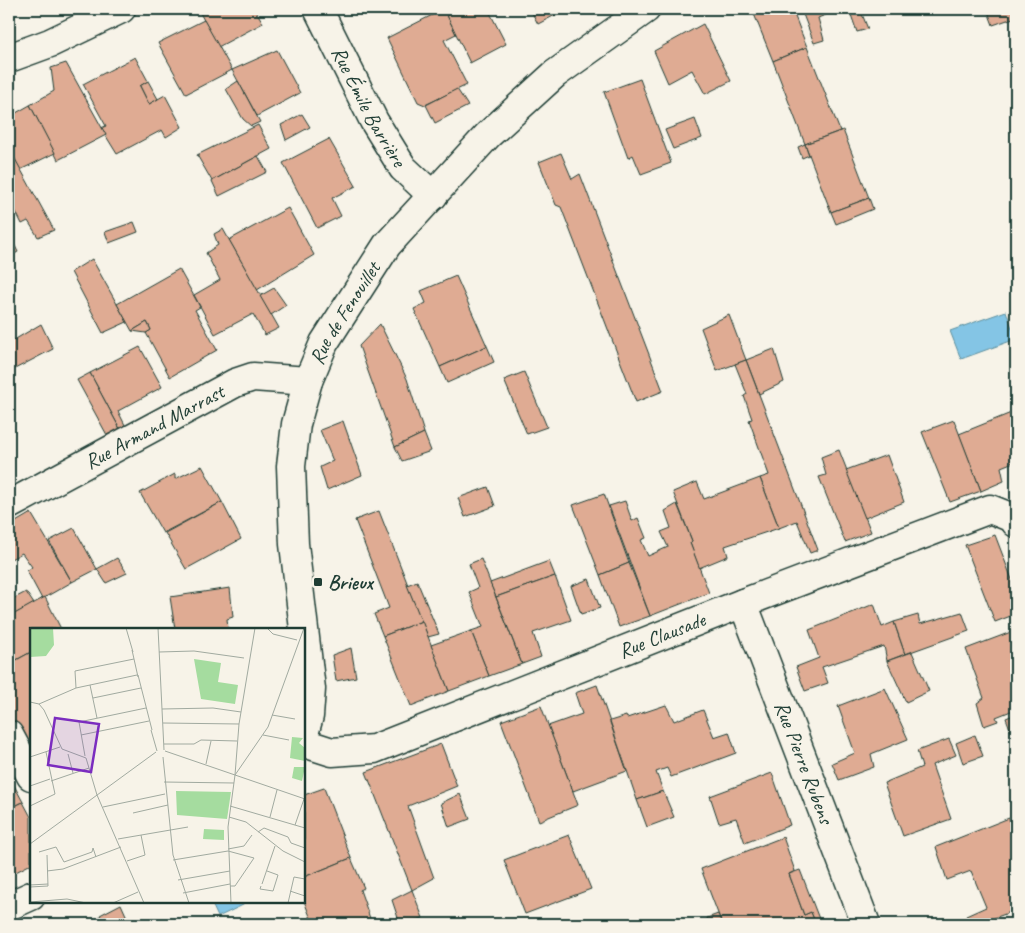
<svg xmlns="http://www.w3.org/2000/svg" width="1025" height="933" viewBox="0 0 1025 933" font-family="Caveat,sans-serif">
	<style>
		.water { fill: #84c5e5; stroke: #5c8f9e }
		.building { fill: #dfab93; stroke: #1f3d34 }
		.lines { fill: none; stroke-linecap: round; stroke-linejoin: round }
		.street-casing { stroke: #1f3d34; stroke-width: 31 }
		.secondary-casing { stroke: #1f3d34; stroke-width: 31 }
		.street { stroke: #f7f3e8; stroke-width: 28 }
		.secondary { stroke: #f7f3e8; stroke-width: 28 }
		.poi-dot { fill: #1f3d34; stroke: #f7f3e8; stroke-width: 2 }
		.labels { text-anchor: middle; stroke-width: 5; stroke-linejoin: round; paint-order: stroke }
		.street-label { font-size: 21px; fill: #1f3d34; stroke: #f7f3e8 }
		.poi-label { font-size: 21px; font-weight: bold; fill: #1f3d34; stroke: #f7f3e8; text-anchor: start }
		.inset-road { fill: none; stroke: #a1aaa0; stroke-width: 1 }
		.view { fill: #7b2cbf; fill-opacity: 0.15; stroke: #7b2cbf; stroke-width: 2.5 }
		.inset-edge { fill: none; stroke: #1f3d34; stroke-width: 2.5 }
	</style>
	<rect width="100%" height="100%" fill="#f7f3e8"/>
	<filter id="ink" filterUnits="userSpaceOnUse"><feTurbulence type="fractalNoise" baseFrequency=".02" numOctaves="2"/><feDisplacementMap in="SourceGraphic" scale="10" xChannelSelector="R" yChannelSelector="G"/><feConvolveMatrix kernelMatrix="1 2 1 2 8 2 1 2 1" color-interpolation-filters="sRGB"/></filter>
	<g filter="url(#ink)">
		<!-- water -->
		<g class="water">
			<path d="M1006,311L1016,339L961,359L950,331Z"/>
			<path d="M211,902H241L243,905L218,917Z"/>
		</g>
		<!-- building -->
		<g class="building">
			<path d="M198,9H255L263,23L218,47Z"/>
			<path d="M444,9L456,34L444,40L467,85L425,105L418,102L387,38Z"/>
			<path d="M444,9H488L506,44L470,63Z"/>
			<path d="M530,9H559L561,12L538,24Z"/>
			<path d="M752,9H792L807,47L773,61Z"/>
			<path d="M801,9H840L818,18L824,40L814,43Z"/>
			<path d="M849,9H860L868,29L857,32Z"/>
			<path d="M987,9H1016V17L993,25Z"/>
			<path d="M204,20L232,70L186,94L158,43Z"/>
			<path d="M703,24L731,81L705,94L692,70L668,83L654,51Z"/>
			<path d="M807,47L840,131L805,144L773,61Z"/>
			<path d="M277,50L300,93L257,116L232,70Z"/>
			<path d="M135,57L148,81L140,86L149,104L165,95L182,127L166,137L162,130L117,154L101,128L106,126L83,84Z"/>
			<path d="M66,63L106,135L58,160L30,105L54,91L51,68Z"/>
			<path d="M640,79L671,163L641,174L633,155L628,158L604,92Z"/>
			<path d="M148,81L158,99L149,104L140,86Z"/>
			<path d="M238,81L260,122L251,126L243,119L226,89Z"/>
			<path d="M457,89L468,106L435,123L426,105Z"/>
			<path d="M30,105L55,153L20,170L9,148V117Z"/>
			<path d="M302,114L310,127L286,140L281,125Z"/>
			<path d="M695,119L702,138L673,149L665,130Z"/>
			<path d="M258,125L271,149L212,181L197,155Z"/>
			<path d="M843,130L869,198L831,212L805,144Z"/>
			<path d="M329,139L356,186L332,198L341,216L317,228L283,163Z"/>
			<path d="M805,144L809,155L802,158L798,147Z"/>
			<path d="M9,148L54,230L38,237L28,221L22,224L9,198Z"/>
			<path d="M561,153L572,179L580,174L663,391L636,402L561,207L556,205L539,162Z"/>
			<path d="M258,156L267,172L219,196L212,181Z"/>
			<path d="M869,198L873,209L836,224L831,212Z"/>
			<path d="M288,208L314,255L257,290L229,240Z"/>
			<path d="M134,222L138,232L109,243L105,232Z"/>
			<path d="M223,229L279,328L265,335L253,314L215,334L194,295L220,280L206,253L218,245L214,234Z"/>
			<path d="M9,234L18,252L9,257Z"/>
			<path d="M92,259L127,322L103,333L71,272Z"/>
			<path d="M179,269L200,307L195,310L217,350L170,377L146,333L151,330L147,322L132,331L117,304Z"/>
			<path d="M456,276L487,346L440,367L414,309L426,303L421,291Z"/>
			<path d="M274,288L286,305L271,315L260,296Z"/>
			<path d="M729,315L746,360L717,371L701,328Z"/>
			<path d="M147,322L151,330L146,333L132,331Z"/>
			<path d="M41,324L53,349L9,372V343Z"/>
			<path d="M380,324L407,379L424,433L395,447L359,346Z"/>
			<path d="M487,346L494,362L447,383L440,367Z"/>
			<path d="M140,347L162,387L118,411L125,425L120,429L90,373Z"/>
			<path d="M774,349L784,382L759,394L746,360Z"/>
			<path d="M746,360L818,550L810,553L797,521L779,528L760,478L769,475L749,420L752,419L744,396L747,394L735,364Z"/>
			<path d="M524,372L547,427L527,434L504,380Z"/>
			<path d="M90,373L120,429L107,435L77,380Z"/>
			<path d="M1016,411V461L1001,467L1004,481L981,491L959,434Z"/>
			<path d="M954,420L981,491L950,502L922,432Z"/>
			<path d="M343,421L362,475L327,490L320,467L333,461L320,430Z"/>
			<path d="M424,433L431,451L402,461L395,447Z"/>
			<path d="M839,450L871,532L845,542L819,477L826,475L821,457Z"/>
			<path d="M887,455L904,502L865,518L846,470Z"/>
			<path d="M202,466L222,502L163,533L140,493L175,474V479Z"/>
			<path d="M760,478L779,528L725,546L728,556L699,568L690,543L692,541L673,492L697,482L704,499Z"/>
			<path d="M488,487L495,506L465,517L458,498Z"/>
			<path d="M604,494L629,563L600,575L573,505Z"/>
			<path d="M625,501L632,521L638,518L646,538L641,540L648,556L668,547L661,532L671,528L665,511L677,504L692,541L690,543L709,593L650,616L609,506Z"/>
			<path d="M222,502L241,539L186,569L165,533Z"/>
			<path d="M379,511L422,621L383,636L374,614L389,608L355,520Z"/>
			<path d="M31,513L72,582L42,599L27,571L32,567L22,553L9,560V526Z"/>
			<path d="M74,528L97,569L72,582L49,541Z"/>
			<path d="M995,535L1016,590V614L995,622L965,545Z"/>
			<path d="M117,558L127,573L106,583L97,569Z"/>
			<path d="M481,559L522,664L489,676L471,631L483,627L469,592L478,588L469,564Z"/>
			<path d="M549,561L555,576L496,597L490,583Z"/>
			<path d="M629,563L650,616L619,627L600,575Z"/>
			<path d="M555,576L571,620L533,633L541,657L522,664L496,597Z"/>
			<path d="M589,579L600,608L581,614L571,586Z"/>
			<path d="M417,581L439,634L428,637L407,585Z"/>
			<path d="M230,588L233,617L227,619L228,629H175L170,597Z"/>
			<path d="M26,592L34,604L9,617V601Z"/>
			<path d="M45,597L61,629H31V652L9,664V617Z"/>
			<path d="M874,604L882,627L894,622L905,654L887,661L884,646L822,667L828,683L805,691L796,667L819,658L809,630Z"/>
			<path d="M962,612L969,631L905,654L894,622L918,615L920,624Z"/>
			<path d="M422,621L449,691L411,706L383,636Z"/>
			<path d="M471,631L489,676L449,691L431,645Z"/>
			<path d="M1011,632L1016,648V709L996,717L998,721L984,726L977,703L984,698L966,649Z"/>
			<path d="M351,648L356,677L336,681L332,655Z"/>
			<path d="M31,652V738L25,742L9,713V664Z"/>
			<path d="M912,652L929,691L906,702L887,661Z"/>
			<path d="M597,685L627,771L573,791L548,726L582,714L575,693Z"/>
			<path d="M885,688L908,739L871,754L874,767L839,780L832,763L855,753L838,706Z"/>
			<path d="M666,705L674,721L703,710L714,737L729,732L736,753L671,777L667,768L656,772L663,791L637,800L610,721L626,716L627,718Z"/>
			<path d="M541,706L578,805L539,821L501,721Z"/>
			<path d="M1016,714V745L1006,718Z"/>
			<path d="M975,735L983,756L963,763L956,743Z"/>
			<path d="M949,739L956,755L932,765L951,819L903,836L884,783L922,767L917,751Z"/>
			<path d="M441,744L457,786L408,806L434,878L412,890L366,772Z"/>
			<path d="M772,773L790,825L745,843L736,818L719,823L710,796Z"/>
			<path d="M9,776L23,802L9,809Z"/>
			<path d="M324,788L351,858L304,877V795Z"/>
			<path d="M663,791L674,817L647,827L637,800Z"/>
			<path d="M460,794L470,819L449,827L441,803Z"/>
			<path d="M23,802L31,817V864L14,873L9,865V809Z"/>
			<path d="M1009,818L1016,836V910L978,924H968L966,916L986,907L971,871L947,880L936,847Z"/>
			<path d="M569,835L591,889L525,914L504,860Z"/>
			<path d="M783,837L795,871L789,874L804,915L811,912L816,924H722L701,869Z"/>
			<path d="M351,858L364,888L360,890L372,924H313L304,901V877Z"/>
			<path d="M800,870L821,924H816L811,912L804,915L789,874Z"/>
			<path d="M412,890L423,918L400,924L392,900Z"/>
			<path d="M121,904L130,924H96L103,921L100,915Z"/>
			<path d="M718,914L722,924H709L707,918Z"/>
		</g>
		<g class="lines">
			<defs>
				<g id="street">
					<path id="s1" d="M318,9L374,121L403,168L433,196"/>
					<path d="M9,58L50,43L121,9"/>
					<path id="s2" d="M9,505L235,383L253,377L308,381"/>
					<path id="s3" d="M743,603L866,924"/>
					<path d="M9,735L31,776"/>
					<path id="s4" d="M304,743L332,752L374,749L743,603L990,509L1015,519L1016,523"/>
				</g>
				<g id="secondary">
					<path id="s5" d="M304,734L309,716L311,689L294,544L291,466L296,424L308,381L324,343L387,245L488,135L555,74L646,9"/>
					<path d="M9,906L31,896"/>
				</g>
			</defs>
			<!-- street casing -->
			<use href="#street" class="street-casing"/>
			<!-- secondary casing -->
			<use href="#secondary" class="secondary-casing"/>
			<!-- street -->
			<use href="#street" class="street"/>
			<!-- secondary -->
			<use href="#secondary" class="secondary"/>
		</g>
	</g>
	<!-- markers -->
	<rect class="poi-dot" x="313" y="577" width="10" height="10" rx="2.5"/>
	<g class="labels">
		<!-- street labels -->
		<g class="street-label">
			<text dy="7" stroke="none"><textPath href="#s1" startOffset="110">Rue Émile Barrière</textPath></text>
			<text dy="7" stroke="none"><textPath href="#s5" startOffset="434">Rue de Fenouillet</textPath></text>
			<text dy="7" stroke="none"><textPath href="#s2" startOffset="165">Rue Armand Marrast</textPath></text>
			<text dy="7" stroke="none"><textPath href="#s4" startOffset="381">Rue Clausade</textPath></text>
			<text dy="7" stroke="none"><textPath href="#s3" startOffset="171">Rue Pierre Rubens</textPath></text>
		</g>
		<!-- poi labels -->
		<g class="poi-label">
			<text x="328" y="589">Brieux</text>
		</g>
	</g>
	<!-- overview -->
	<g transform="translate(30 628)">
		<rect width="275" height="275" fill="#f7f3e8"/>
		<path d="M23,0L24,17L16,28L0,29V1ZM164,31L191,35L188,54L208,57L205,76L171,71ZM262,109L273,110L269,115L275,120V133L260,130ZM264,139H275L272,153L262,150ZM146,163L201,164L197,191L147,187ZM174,201L194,202V212L173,211Z" fill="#a5dc9f"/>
		<path class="inset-road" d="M96,0L103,24M128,0L134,122M237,0L243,6L267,12M102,22L108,49M129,24L164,23L214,30M108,47L122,102M60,57L67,90M46,60L45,43L104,31M63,70L111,60M0,74L9,76L14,82L32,121L56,130L67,167L114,275M9,76L46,60L107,47M132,81L183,80L211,84M242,87L265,91M133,95L209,96M121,102L127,123M51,107L119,93M233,107L259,112M134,116H164L171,112L207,113M135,123L275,171M38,126L43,145M55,128L49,94L116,80M0,129L30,119M133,129L143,227L159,275M176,136L181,113M205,147L209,96L225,0M21,153L59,140M134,154L204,155M0,158L20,151M0,178L25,166L16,124M200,178L275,200M73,179L135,166M103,185L138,177M199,189L216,194L253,223L275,234M240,189L247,162M265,197L274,171M228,204L234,200L258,209L261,215L275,220M88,211L158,199M0,216L126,124M198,221L214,218L222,207M9,224L26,219L34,234L62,224L63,220L66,229M143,232L198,223L224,230L205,258H200M97,233L115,227L111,207M17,243L33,241L91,219M148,252L200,243M232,256L245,218M0,257L18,256M231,258L230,261L243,263L248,247L237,243M0,259L18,258L17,227M260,263L275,268M153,265L200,256M0,274L37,271L56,275M83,275L108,264M201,275L198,199L205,147L238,99L274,0M258,275L264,249L275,251"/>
		<path class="view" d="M25,90L69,96L61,144L18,137Z"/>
		<rect width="275" height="275" class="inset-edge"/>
	</g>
	<!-- margin -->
	<rect width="1025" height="933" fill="none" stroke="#f7f3e8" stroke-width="30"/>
	<rect x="15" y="15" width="995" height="903" fill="none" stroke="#1f3d34" stroke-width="2" filter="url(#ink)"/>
</svg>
